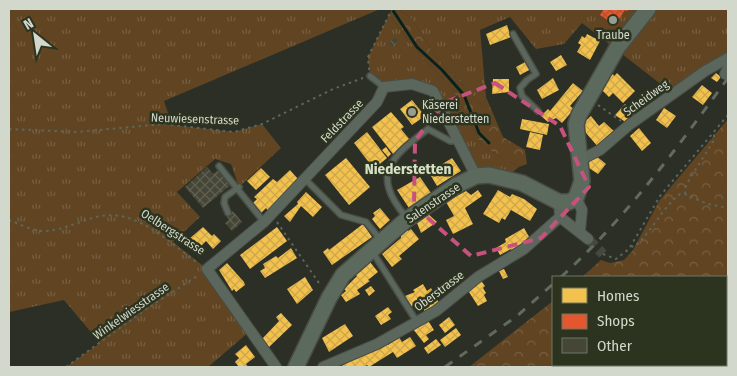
<svg xmlns="http://www.w3.org/2000/svg" width="737" height="376" viewBox="0 0 737 376" font-family="'Fira Sans Condensed',sans-serif">
	<style>
		.grass { fill: url(#grass-tufts) }
		.forest { fill: url(#forest-crowns) }
		.homes { fill: url(#homes-cross-hatch) }
		.shops { fill: url(#shops-cross-hatch) }
		.lines { fill: none; stroke-linecap: round; stroke-linejoin: round }
		.stream { stroke: #09211e; stroke-width: 3 }
		.building { fill: url(#building-cross-hatch) }
		.street-tunnel { stroke: #44483e; stroke-width: 10; stroke-dasharray: 10 5; stroke-linecap: butt }
		.lane-casing { stroke: #494d44; stroke-width: 8 }
		.street-casing { stroke: #494d44; stroke-width: 12 }
		.secondary-casing { stroke: #494d44; stroke-width: 18 }
		.path { stroke: #5d665d; stroke-width: 2; stroke-dasharray: 2.5 4; stroke-linecap: butt }
		.lane { stroke: #5b675d; stroke-width: 5 }
		.street { stroke: #5b675d; stroke-width: 10 }
		.secondary { stroke: #5c6a5e; stroke-width: 15 }
		.rail { stroke: #626a60; stroke-width: 3; stroke-dasharray: 9 9; stroke-linecap: butt }
		.marked { fill: none; stroke: #c7527d; stroke-width: 4; stroke-dasharray: 10 6; stroke-linejoin: round }
		.poi-dot { fill: #989d92; stroke: #2c3420; stroke-width: 2 }
		.labels { text-anchor: middle; stroke-width: 5; stroke-linejoin: round; paint-order: stroke }
		.poi-label { font-size: 12px; fill: #d3d8cc; stroke: #2c3420 }
		.street-label { font-size: 12px; fill: #d3d8cc; stroke: #2c3420 }
		.quarter-label { font-size: 15px; font-weight: bold; fill: #d6e0c7; stroke: #2c3420 }
	</style>
	<defs>
		<pattern id="grass-tufts" width="24" height="20" patternUnits="userSpaceOnUse" patternTransform="scale(1.25)"><rect width="24" height="20" fill="#614523"/><path d="M3 7l-1-3M5 7V3M7 7l1-3M15 17l-1-3M17 17v-4M19 17l1-3" fill="none" stroke="#775f42"/></pattern>
		<pattern id="forest-crowns" width="20" height="18" patternUnits="userSpaceOnUse" patternTransform="scale(1.25)"><rect width="20" height="18" fill="#614523"/><path d="M2 6a3 3 0 1 1 6 0M12 15a3 3 0 1 1 6 0" fill="none" stroke="#775f42"/></pattern>
		<pattern id="homes-cross-hatch" width="8" height="8" patternUnits="userSpaceOnUse" patternTransform="scale(1.25)"><rect width="8" height="8" fill="#f2c14e"/><path d="M0 0l8 8M0 8l8-8" fill="none" stroke="#cea74b"/></pattern>
		<pattern id="shops-cross-hatch" width="8" height="8" patternUnits="userSpaceOnUse" patternTransform="scale(1.25)"><rect width="8" height="8" fill="#e4572e"/><path d="M0 0l8 8M0 8l8-8" fill="none" stroke="#b25032"/></pattern>
		<pattern id="building-cross-hatch" width="8" height="8" patternUnits="userSpaceOnUse" patternTransform="scale(1.25)"><rect width="8" height="8" fill="#454635"/><path d="M0 0l8 8M0 8l8-8" fill="none" stroke="#5f6051"/></pattern>
	</defs>
	<rect width="100%" height="100%" fill="#2b2f25"/>
	<!-- grass -->
	<g class="grass">
		<path d="M9,9H380L164,101L172,125L234,132L262,124L281,148L239,187L231,164L215,159L177,192L200,217L173,242L207,269L249,332L208,367H66L100,343L64,300L9,312Z"/>
		<path d="M392,9H728V56L671,92L582,23L564,44L536,49L510,17L480,30L486,97L483,106L435,56L412,19L398,9L392,19L419,53L453,90L482,146L519,167L505,178L476,176L433,91L412,84L384,87L370,76L368,57Z"/>
		<path d="M553,358V365H640L643,367H549Z"/>
	</g>
	<!-- forest -->
	<g class="forest">
		<path d="M398,9L412,19L435,56L483,106L486,97L503,137L525,150L527,164L519,167L482,146L453,90L419,53L392,19Z"/>
		<path d="M728,119V367H643L640,365H726V277H582L601,260L610,263L624,260L633,250L659,201Z"/>
		<path d="M553,301V358L549,367H469Z"/>
	</g>
	<!-- homes -->
	<g class="homes">
		<path d="M507,25L511,37L490,45L486,34Z"/>
		<path d="M587,34L600,41L590,60L577,52L581,45L578,43L582,36L585,38Z"/>
		<path d="M561,55L567,65L556,71L550,62Z"/>
		<path d="M527,61L531,69L520,75L516,67Z"/>
		<path d="M617,73L635,91L623,103L613,93L609,97L599,87L613,74L614,76Z"/>
		<path d="M716,73L721,77L717,82L711,78Z"/>
		<path d="M553,78L559,90L542,99L537,90Z"/>
		<path d="M493,79H509V92L492,94Z"/>
		<path d="M573,83L583,91L570,106L574,109L562,123L556,118L548,122L541,116L548,109L550,111Z"/>
		<path d="M702,85L712,93L703,105L692,97Z"/>
		<path d="M412,100L425,116L412,125L400,109Z"/>
		<path d="M625,104L635,113L627,123L615,115Z"/>
		<path d="M664,108L676,116L667,128L656,120Z"/>
		<path d="M391,112L404,127L401,129L410,140L393,154L372,127Z"/>
		<path d="M591,116L599,126L604,122L616,133L599,148L580,126Z"/>
		<path d="M522,119L549,124L547,135L520,129Z"/>
		<path d="M639,128L651,143L642,151L630,136Z"/>
		<path d="M367,132L387,158L374,169L354,143Z"/>
		<path d="M530,132L543,135L540,150L526,147Z"/>
		<path d="M386,147L391,154L388,157L382,150Z"/>
		<path d="M595,155L606,164L598,174L586,166Z"/>
		<path d="M346,158L370,187L349,205L325,175Z"/>
		<path d="M452,158L461,171L437,186L425,166L432,162L436,168Z"/>
		<path d="M261,168L270,177L256,190L247,181Z"/>
		<path d="M290,170L299,180L268,211L266,208L261,213L252,204L257,199L254,197L273,179L277,182Z"/>
		<path d="M420,177L431,193L409,208L397,190Z"/>
		<path d="M478,190L482,196L465,208L473,224L453,234L446,220L454,216L446,202L466,191L471,195Z"/>
		<path d="M498,190L510,197L512,194L524,199L537,209L530,221L511,210L505,220L502,218L499,223L483,214Z"/>
		<path d="M306,192L322,207L313,217L301,206L290,222L284,216L298,204L297,202Z"/>
		<path d="M380,208L390,220L380,229L372,219L375,216L373,213Z"/>
		<path d="M427,213L437,222L421,233L417,223Z"/>
		<path d="M363,224L372,237L332,265L323,252L328,248L329,250Z"/>
		<path d="M203,227L212,236L214,234L221,241L213,249L206,241L198,249L189,239Z"/>
		<path d="M277,227L287,241L250,269L240,255Z"/>
		<path d="M524,228L532,242L512,253L511,249L500,255L496,248L506,242L505,239Z"/>
		<path d="M406,229L408,231L411,229L419,239L399,256L402,259L392,267L382,254L401,238V234Z"/>
		<path d="M291,248L297,258L265,278L260,271L265,268L263,264L276,256L278,258Z"/>
		<path d="M370,262L378,272L368,280L370,281L357,290L360,294L346,302L341,295L346,291L344,289L357,276L355,274L362,269L361,267Z"/>
		<path d="M227,263L244,282L245,285L236,292L234,289L232,291L219,270Z"/>
		<path d="M504,269L508,277L503,279L499,271Z"/>
		<path d="M305,277L313,290L297,304L287,289Z"/>
		<path d="M480,279L485,286L483,288L486,293L484,295L487,301L478,306L467,289Z"/>
		<path d="M423,284L427,291L431,288L439,303L425,312L419,302L411,307L405,296L415,292L413,290Z"/>
		<path d="M371,286L375,291L369,296L365,290Z"/>
		<path d="M388,307L392,312L388,315L391,319L381,325L375,316Z"/>
		<path d="M281,313L292,325L269,347L262,339L279,321L276,317Z"/>
		<path d="M449,317L455,325L445,333L439,325Z"/>
		<path d="M427,319L434,330L426,335L429,339L424,343L413,329Z"/>
		<path d="M345,324L353,336L329,352L322,338Z"/>
		<path d="M456,328L461,335L445,347L440,340Z"/>
		<path d="M399,337L402,342L410,337L416,346L397,358L393,352L369,367L367,365L364,367H340L385,340L388,345Z"/>
		<path d="M436,339L441,345L428,354L424,348Z"/>
		<path d="M246,345L255,357L246,364L248,367H239L235,362L239,358L235,354Z"/>
	</g>
	<!-- shops -->
	<path class="shops" d="M604,9H629L627,11L625,10L615,25L600,15Z"/>
	<g class="lines">
		<!-- stream -->
		<path class="stream" d="M392,9L417,47L442,70L464,95L479,133L489,143"/>
	</g>
	<!-- building -->
	<g class="building">
		<path d="M394,37L398,40L394,47L389,44Z"/>
		<path d="M207,167L213,174L219,169L232,184L203,208L185,187Z"/>
		<path d="M233,211L242,222L232,231L225,223L229,220L227,217Z"/>
	</g>
	<g class="lines">
		<!-- street-tunnel -->
		<path class="street-tunnel" d="M588,239L603,254"/>
		<defs>
			<g id="lane">
				<path d="M513,34L536,74L527,80L520,88L522,96L538,111"/>
				<path d="M370,76L384,87"/>
				<path d="M219,166L264,222"/>
				<path d="M305,179L341,215L366,222L380,239"/>
				<path d="M228,213L224,203L225,197L239,187"/>
				<path d="M406,217C370,174 391,157 428,129L450,141H458"/>
				<path d="M372,251L417,322"/>
			</g>
			<g id="street">
				<path d="M725,74L728,68"/>
				<path d="M580,160L600,150L629,125L705,71L728,58"/>
				<path d="M576,198L582,210L580,231"/>
				<path d="M559,202L560,217L588,239"/>
				<path d="M276,367L207,269L264,222L377,102L384,87L412,84L433,91L476,176"/>
				<path d="M323,367L377,344L436,311L478,277L524,249L560,217"/>
			</g>
			<path id="secondary" d="M296,367L329,298L343,275L406,220L457,185L476,176L489,175L522,183L559,202H569L576,198L582,181L576,124L579,115L617,48L648,9"/>
		</defs>
		<!-- lane casing -->
		<use href="#lane" class="lane-casing"/>
		<!-- street casing -->
		<use href="#street" class="street-casing"/>
		<!-- secondary casing -->
		<use href="#secondary" class="secondary-casing"/>
		<!-- path -->
		<g class="path">
			<path d="M369,70L368,57L392,9"/>
			<path d="M598,105L621,121"/>
			<path d="M9,129L77,132L164,124L234,132L262,124L333,89L363,78"/>
			<path d="M685,194L686,185L714,140V133"/>
			<path d="M9,220C20,224 34,232 45,231C72,230 93,211 120,216C149,221 175,247 198,263"/>
			<path d="M277,222L321,286"/>
			<path d="M631,246L634,247C652,232 661,209 680,194H685L708,204L728,208"/>
			<path d="M603,254L616,259L629,249L660,196L728,115"/>
			<path d="M66,367L146,309L199,275"/>
		</g>
		<!-- lane -->
		<use href="#lane" class="lane"/>
		<!-- street -->
		<use href="#street" class="street"/>
		<!-- secondary -->
		<use href="#secondary" class="secondary"/>
		<!-- rail -->
		<g class="rail">
			<path d="M561,277C626,218 677,148 728,78"/>
			<path d="M445,367L517,316L553,284"/>
		</g>
	</g>
	<!-- marked area -->
	<path class="marked" d="M495,83L560,126L589,187L541,238L471,256L414,206L415,141L443,103Z"/>
	<!-- markers -->
	<g class="poi-dot">
		<circle cx="613" cy="20" r="5"/>
		<circle cx="412" cy="112" r="5"/>
	</g>
	<g class="labels">
		<!-- poi labels -->
		<g class="poi-label">
			<text x="613" y="39">Traube</text>
			<text x="422" y="109" text-anchor="start">Käserei<tspan x="422" dy="14">Niederstetten</tspan></text>
		</g>
		<!-- street labels -->
		<g class="street-label">
			<text transform="translate(646 98) rotate(-36)" y="4">Scheidweg</text>
			<text transform="translate(195 119) rotate(2)" y="4">Neuwiesenstrasse</text>
			<text transform="translate(342 121) rotate(-46)" y="4">Feldstrasse</text>
			<text transform="translate(433 203) rotate(-34)" y="4">Salenstrasse</text>
			<text transform="translate(173 232) rotate(33)" y="4">Oelbergstrasse</text>
			<text transform="translate(439 291) rotate(-37)" y="4">Oberstrasse</text>
			<text transform="translate(131 311) rotate(-35)" y="4">Winkelwiesstrasse</text>
		</g>
		<!-- quarter labels -->
		<g class="quarter-label">
			<text x="408" y="174">Niederstetten</text>
		</g>
	</g>
	<!-- border -->
	<rect width="737" height="376" fill="none" stroke="#d3d8cc" stroke-width="20"/>
	<!-- legend -->
	<rect x="552" y="276" width="175" height="90" fill="#2c3420" stroke="#6f7665"/>
	<rect x="562" y="288" width="25" height="15" fill="#f2c14e" stroke="#6f7665"/>
	<text x="597" y="301" font-size="15" fill="#d3d8cc">Homes</text>
	<rect x="562" y="314" width="25" height="15" fill="#e4572e" stroke="#6f7665"/>
	<text x="597" y="326" font-size="15" fill="#d3d8cc">Shops</text>
	<rect x="562" y="338" width="25" height="15" fill="#454635" stroke="#6f7665"/>
	<text x="597" y="351" font-size="15" fill="#d3d8cc">Other</text>
	<!-- north arrow -->
	<g transform="translate(35 35) rotate(330)" stroke="#2c3420" stroke-width="4" paint-order="stroke">
	<path d="M0-4L9 19L0 12L-9 19Z" fill="#d3d8cc"/>
	<text y="-8" font-size="14" font-weight="bold" text-anchor="middle" fill="#d3d8cc">N</text>
	</g>
</svg>
